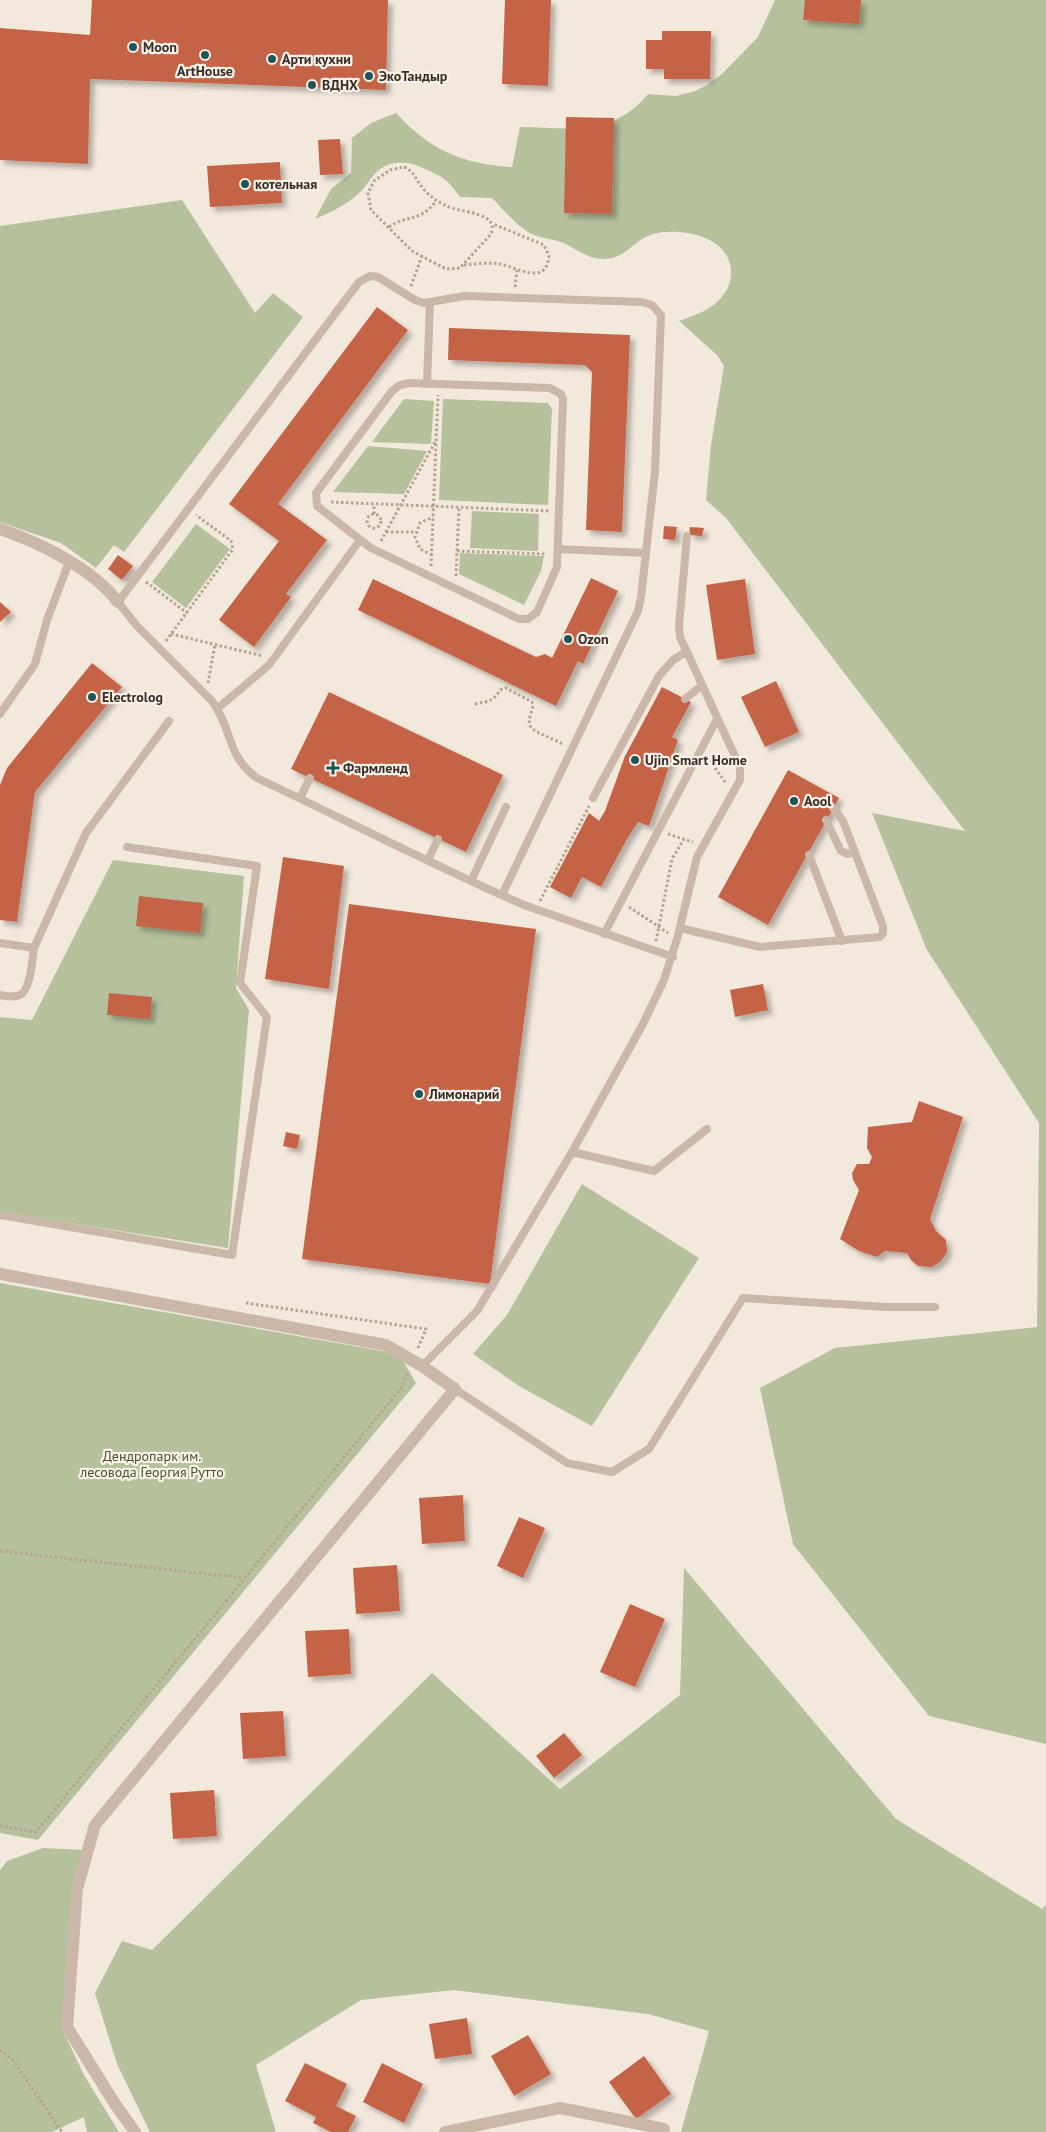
<svg xmlns="http://www.w3.org/2000/svg" width="1046" height="2132" viewBox="0 0 1046 2132" font-family="'PT Sans',sans-serif">
	<style>
		.green { fill: #b5c19c }
		.building { fill: #c56447; filter: url(#shadow) }
		.lines { fill: none; stroke-linecap: round; stroke-linejoin: round }
		.path { stroke: #b6a192; stroke-width: 3; stroke-dasharray: 2.5 2.5; stroke-linecap: butt }
		.service { stroke: #cab7a8; stroke-width: 8 }
		.minor { stroke: #cab7a8; stroke-width: 12 }
		.poi-dot { fill: #1e5559; stroke: #faf2e9; stroke-width: 2 }
		.labels { text-anchor: middle; stroke-width: 4.5; stroke-linejoin: round; paint-order: stroke }
		.poi-label { font-size: 14px; font-weight: bold; fill: #372d28; stroke: #faf2e9; text-anchor: start }
		.park-label { font-size: 14px; fill: #47552c; stroke: #faf2e9 }
	</style>
	<defs>
		<filter id="shadow"><feDropShadow dx="4.5" dy="4.5" stdDeviation="2.5" flood-color="#0004"/></filter>
	</defs>
	<rect width="100%" height="100%" fill="#f2e8dc"/>
	<!-- green -->
	<g class="green">
		<path d="M775,0H1046V1744L929,1716L793,1544L760,1388L835,1348L1037,1327L1039,1123L927,950L872,813L965,831L726,518L706,500L711,445L724,366L717,355L679,321C696,315 714,309 724,294C731,285 733,272 729,261C720,234 677,228 653,234C631,240 625,264 595,258C585,256 574,248 564,243C553,238 539,239 528,232C515,224 503,209 492,198L460,197C447,179 445,178 425,169C407,160 387,159 373,176C369,180 366,187 361,191C348,204 332,212 315,219L331,189L351,173L352,138L371,123L396,113C430,150 462,164 512,167L520,127C570,128 613,137 648,94L676,96L695,91L709,84L722,74L758,37Z"/>
		<path d="M182,200L255,313L273,293L303,317L124,552L114,545L96,568L61,543L0,522V226Z"/>
		<path d="M404,399L434,401L431,444L372,442Z"/>
		<path d="M443,399L548,403L552,409L548,505L439,500Z"/>
		<path d="M368,446L427,451L404,494L333,492Z"/>
		<path d="M472,511L539,514L538,551L470,548Z"/>
		<path d="M196,524L230,549L186,608L152,582Z"/>
		<path d="M460,553L544,556L541,571L524,605L459,574Z"/>
		<path d="M113,860L244,876L236,988L249,1010L228,1248L0,1212V1017L32,1020Z"/>
		<path d="M582,1184L699,1258L592,1426L519,1386L473,1354L507,1315Z"/>
		<path d="M0,1283L399,1354L416,1383L38,1840L0,1833Z"/>
		<path d="M684,1568L896,1819L1042,1909L1046,1905V2132H681L709,2031L648,2014L454,1990L361,2000L256,2065L276,2132H150L117,2064L95,1993L122,1941L152,1950L432,1673L560,1789L680,1695Z"/>
		<path d="M43,1848L83,1850L63,2031L84,2075L119,2132H87L84,2117L52,2132H0V1870L7,1861Z"/>
	</g>
	<!-- building -->
	<g class="building">
		<path d="M92,0H388L386,90L90,79L88,164L0,160V28L90,35Z"/>
		<path d="M505,0H551L548,86L502,84Z"/>
		<path d="M805,0H861L859,24L803,20Z"/>
		<path d="M662,31H711L710,79H664V69H646V40H662Z"/>
		<path d="M566,117L614,118L612,214L564,213Z"/>
		<path d="M340,139L343,174L320,175L318,140Z"/>
		<path d="M280,162L282,203L210,207L207,166Z"/>
		<path d="M377,307L408,330L278,504L327,540L286,594L291,597L254,647L219,620L279,541L229,504Z"/>
		<path d="M449,328L630,335L622,532L586,530L592,372L585,365L448,360Z"/>
		<path d="M664,526L677,527L675,540L663,539Z"/>
		<path d="M690,527L704,528L702,536L689,535Z"/>
		<path d="M118,555L133,566L122,580L108,569Z"/>
		<path d="M591,578L618,591L583,664L578,661L556,706L358,610L373,579L536,657L545,654L552,658Z"/>
		<path d="M745,579L755,654L717,660L706,585Z"/>
		<path d="M0,602L11,612L0,622Z"/>
		<path d="M92,663L122,687L35,792L17,922L0,920V785L7,768Z"/>
		<path d="M776,681L799,732L765,747L741,697Z"/>
		<path d="M662,687L691,702L672,737L678,740L649,826L638,822L627,839L601,887L582,877L571,898L550,887L589,813L599,821L605,811L625,756Z"/>
		<path d="M329,692L503,775L466,852L291,769Z"/>
		<path d="M788,770L839,798L768,925L718,897Z"/>
		<path d="M283,857L344,866L329,989L265,979Z"/>
		<path d="M139,896L203,903L200,933L136,926Z"/>
		<path d="M349,904L536,929L490,1284L302,1259Z"/>
		<path d="M763,984L768,1010L735,1017L730,990Z"/>
		<path d="M109,993L152,997L150,1019L107,1015Z"/>
		<path d="M919,1101L963,1117L930,1219L936,1231L946,1240L947,1252L941,1261L932,1267L918,1266L911,1260L907,1253L885,1251L877,1257L859,1251L840,1239L859,1190L853,1180L852,1173L857,1164H869L872,1157L867,1148L868,1127L912,1122Z"/>
		<path d="M286,1132L300,1135L297,1149L283,1146Z"/>
		<path d="M463,1495L465,1541L422,1544L419,1498Z"/>
		<path d="M519,1517L545,1528L523,1578L497,1566Z"/>
		<path d="M397,1565L400,1611L356,1614L353,1568Z"/>
		<path d="M630,1604L665,1619L635,1687L600,1672Z"/>
		<path d="M349,1629L351,1674L308,1677L305,1631Z"/>
		<path d="M283,1711L286,1756L243,1759L240,1713Z"/>
		<path d="M564,1733L582,1755L554,1778L536,1756Z"/>
		<path d="M214,1790L217,1836L173,1839L170,1793Z"/>
		<path d="M467,2018L472,2054L435,2059L429,2024Z"/>
		<path d="M528,2035L551,2074L514,2096L491,2056Z"/>
		<path d="M644,2056L671,2094L636,2119L609,2082Z"/>
		<path d="M305,2063L347,2084L336,2106L356,2116L348,2132H331L313,2123L316,2117L285,2101Z"/>
		<path d="M382,2063L423,2084L404,2123L363,2102Z"/>
	</g>
	<g class="lines">
		<!-- path -->
		<g class="path">
			<path d="M404,167C414,171 416,180 422,187C429,196 437,202 447,206C461,213 500,212 491,234L460,268L446,269L412,251L371,210L368,193L374,181L390,170Z"/>
			<path d="M389,227C407,214 420,223 436,201"/>
			<path d="M464,265C476,264 489,262 500,264C517,267 546,287 549,256L544,245L493,224"/>
			<path d="M411,286L422,256"/>
			<path d="M515,287L517,270"/>
			<path d="M331,502L549,511"/>
			<path d="M374,514V504"/>
			<circle cx="374" cy="521" r="7"/>
			<path d="M386,532H415"/>
			<path d="M381,541L435,442"/>
			<path d="M457,551L546,554"/>
			<path d="M432,555L420,549L415,537L420,523L433,517"/>
			<path d="M431,566L438,395"/>
			<path d="M456,576L459,507"/>
			<path d="M146,582L187,613"/>
			<path d="M171,634L263,656"/>
			<path d="M166,641L233,549L231,541L196,515"/>
			<path d="M208,683L215,644"/>
			<path d="M475,704C486,702 494,701 500,690L506,688L532,702L533,706L529,720L530,726L535,731L563,744"/>
			<path d="M709,760L726,783"/>
			<path d="M668,834L693,842"/>
			<path d="M540,901L589,806"/>
			<path d="M629,907L668,933"/>
			<path d="M656,941L672,859L684,839"/>
			<path d="M246,1303L426,1329L418,1348"/>
			<path d="M0,1551L244,1578"/>
			<path d="M0,1826L36,1832L402,1387L408,1373"/>
			<path d="M0,2050L13,2060L62,2132"/>
		</g>
		<!-- service -->
		<g class="service">
			<path d="M410,383L550,388L561,394L563,399L557,567L537,612L528,619H519L371,548L317,506L316,493L392,391L400,385Z"/>
			<path d="M427,384L430,302"/>
			<path d="M558,549L646,553"/>
			<path d="M685,699L701,686"/>
			<path d="M218,708L269,665L360,540"/>
			<path d="M0,714L35,664L47,620L69,562"/>
			<path d="M300,798L310,778"/>
			<path d="M593,798L659,676L673,660L686,652"/>
			<path d="M826,820L841,851L848,854L855,852"/>
			<path d="M809,855L842,941"/>
			<path d="M428,860L438,839"/>
			<path d="M471,881L506,807"/>
			<path d="M502,895L638,611L641,597L655,471L661,315L652,305L642,302L465,296L424,303L415,300L378,277L370,276L359,282L118,602L137,626L212,701C233,729 226,756 257,778C346,820 434,866 524,905L673,957"/>
			<path d="M680,928L760,947L880,937L883,933V926L843,821L833,808"/>
			<path d="M604,934L717,719"/>
			<path d="M0,943L34,948L86,833L169,721"/>
			<path d="M0,995C6,996 13,998 20,995C31,990 32,959 34,948"/>
			<path d="M572,1152L643,1024L664,980L677,939L697,857L740,780V767L680,637L679,626L687,536"/>
			<path d="M0,1215L232,1255L267,1017L240,983L257,866L127,847"/>
			<path d="M422,1366L477,1311L572,1152L654,1171L707,1129"/>
			<path d="M455,1389L567,1463L612,1472L649,1449L743,1298L886,1307H935"/>
		</g>
		<!-- minor -->
		<g class="minor">
			<path d="M0,529C40,543 92,568 118,602"/>
			<path d="M0,1274L386,1345L422,1366L455,1389L95,1825L77,1889L67,2027L115,2104L135,2132"/>
			<path d="M445,2132L560,2108L664,2129"/>
		</g>
	</g>
	<!-- markers -->
	<g class="poi-dot">
		<circle cx="133" cy="47" r="5"/>
		<circle cx="205" cy="55" r="5"/>
		<circle cx="272" cy="59" r="5"/>
		<circle cx="369" cy="76" r="5"/>
		<circle cx="312" cy="85" r="5"/>
		<circle cx="245" cy="184" r="5"/>
		<circle cx="568" cy="639" r="5"/>
		<circle cx="92" cy="697" r="5"/>
		<circle cx="635" cy="760" r="5"/>
		<path d="M330.5 760.5h5v5h5v5h-5v5h-5v-5h-5v-5h5z"/>
		<circle cx="794" cy="801" r="5"/>
		<circle cx="419" cy="1094" r="5"/>
	</g>
	<g class="labels">
		<!-- poi labels -->
		<g class="poi-label">
			<text x="143" y="52">Moon</text>
			<text x="282" y="64">Арти кухни</text>
			<text x="205" y="76" text-anchor="middle">ArtHouse</text>
			<text x="379" y="81">ЭкоТандыр</text>
			<text x="322" y="90">ВДНХ</text>
			<text x="255" y="189">котельная</text>
			<text x="578" y="644">Ozon</text>
			<text x="102" y="702">Electrolog</text>
			<text x="645" y="765">Ujin Smart Home</text>
			<text x="343" y="773">Фармленд</text>
			<text x="804" y="806">Aool</text>
			<text x="429" y="1099">Лимонарий</text>
		</g>
		<!-- park labels -->
		<g class="park-label">
			<text x="152" y="1461">Дендропарк им.<tspan x="152" dy="16">лесовода Георгия Рутто</tspan></text>
		</g>
	</g>
</svg>
